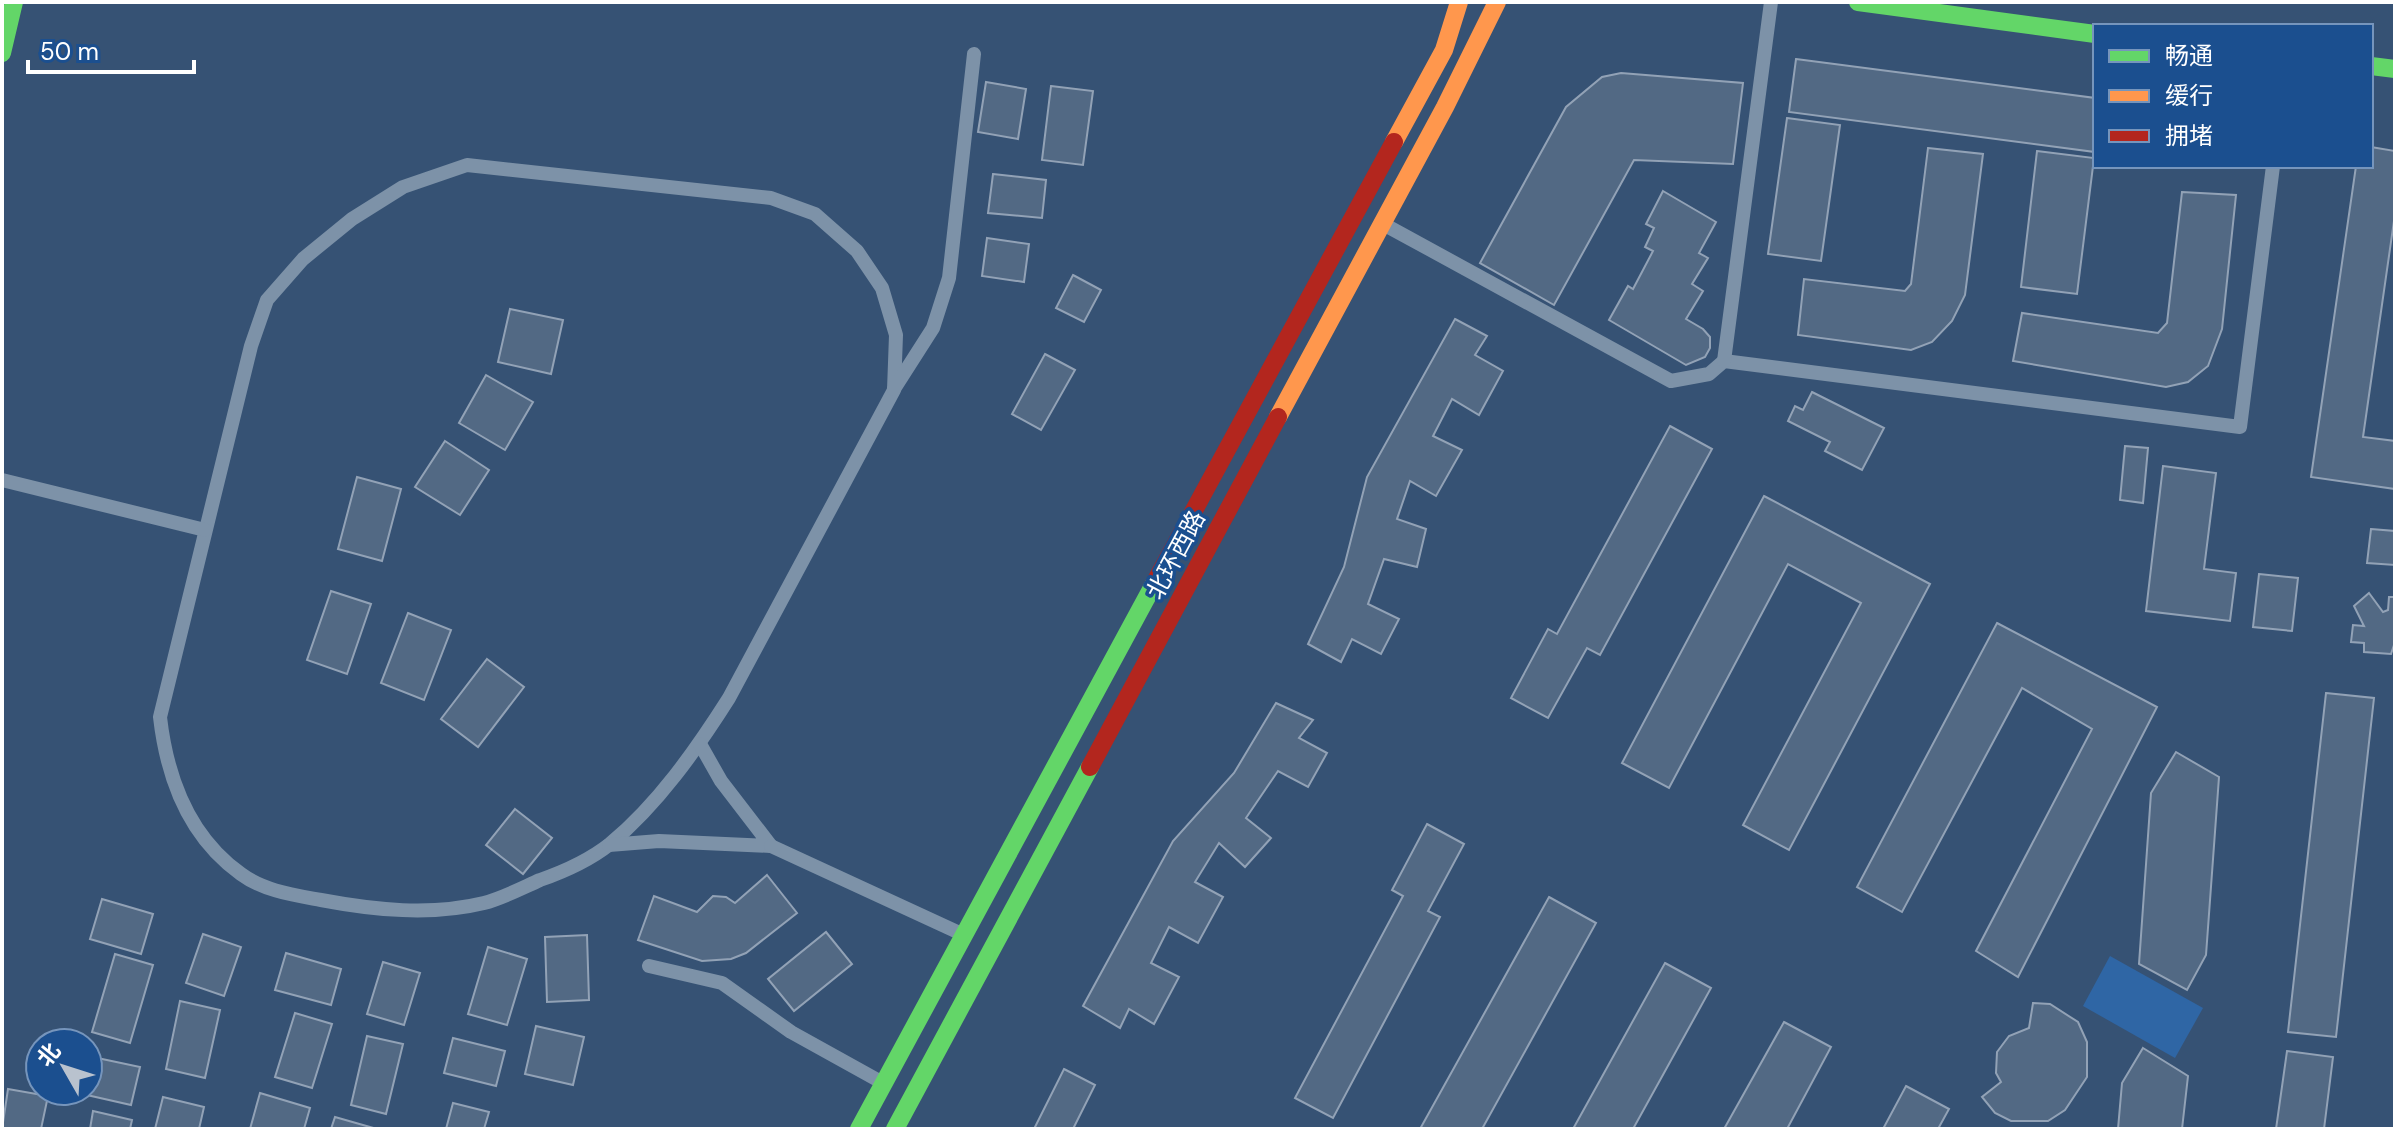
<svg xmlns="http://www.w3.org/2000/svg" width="2397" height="1131" viewBox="0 0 2397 1131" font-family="'DM Sans','Noto Sans SC',sans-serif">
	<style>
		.green { fill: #2f66a5 }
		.building { fill: #526984; stroke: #92a2b6; stroke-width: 2 }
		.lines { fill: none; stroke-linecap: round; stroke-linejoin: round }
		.lane { stroke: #7d92a8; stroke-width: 14 }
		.fast { stroke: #63d668; stroke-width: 18 }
		.slow { stroke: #ff974d; stroke-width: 18 }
		.jam { stroke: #b3261e; stroke-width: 18 }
		.labels { text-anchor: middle; stroke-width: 7; stroke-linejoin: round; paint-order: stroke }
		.street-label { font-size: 24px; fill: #fff; stroke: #1b4f8f }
	</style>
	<rect width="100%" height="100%" fill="#365274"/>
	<!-- green -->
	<path class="green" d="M2110,956L2203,1008L2175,1058L2083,1006Z"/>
	<!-- building -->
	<g class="building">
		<path d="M1796,59L2095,98V152L1789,112Z"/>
		<path d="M1621,73L1743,83L1733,164L1634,160L1554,305L1480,263L1566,107L1602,77Z"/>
		<path d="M986,82L1026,89L1018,139L978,132Z"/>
		<path d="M1051,86L1093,91L1083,165L1042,160Z"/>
		<path d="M1787,118L1840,125L1821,261L1768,254Z"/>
		<path d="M2371,147L2395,151V214L2363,437L2395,441V489L2311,477L2356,166H2371Z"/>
		<path d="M1928,148L1983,154L1965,295L1952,321L1932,342L1911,350L1798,335L1804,279L1905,291L1911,284Z"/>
		<path d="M2037,151L2094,158L2077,294L2021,287Z"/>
		<path d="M993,174L1046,180L1042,218L988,213Z"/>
		<path d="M1663,191L1716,222L1699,253L1708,258L1692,284L1703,291L1686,319L1703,329L1710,337V348L1705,357L1686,365L1609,320L1628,286L1633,289L1653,251L1645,247L1654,228L1646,224Z"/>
		<path d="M2182,192L2236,195L2222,329L2208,366L2188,382L2166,387L2013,361L2022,313L2158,333L2167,323Z"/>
		<path d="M987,238L1029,244L1024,282L982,276Z"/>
		<path d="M1073,275L1101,290L1084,322L1056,308Z"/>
		<path d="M510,309L563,320L551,374L498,362Z"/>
		<path d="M1455,319L1487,336L1475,355L1503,371L1479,415L1452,399L1433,436L1462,450L1436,496L1410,481L1397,519L1426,529L1417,567L1384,559L1368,604L1399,619L1381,654L1352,639L1341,662L1308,644L1344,567L1367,477Z"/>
		<path d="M1045,354L1075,370L1041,430L1012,414Z"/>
		<path d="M486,375L533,402L505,450L459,423Z"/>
		<path d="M1812,392L1884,428L1862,470L1825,451L1830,442L1788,421L1795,406L1803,410Z"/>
		<path d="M1670,426L1712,449L1600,655L1587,648L1548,718L1511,698L1548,629L1557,634Z"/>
		<path d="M445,441L489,470L460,515L415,487Z"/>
		<path d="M2125,446L2148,448L2143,503L2120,500Z"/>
		<path d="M2163,466L2216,473L2204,569L2236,573L2230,621L2146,611Z"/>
		<path d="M357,477L401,489L382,561L338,549Z"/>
		<path d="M1764,496L1930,584L1789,850L1743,825L1861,603L1788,564L1669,788L1622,763Z"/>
		<path d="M2371,529L2395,531V565L2367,563Z"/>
		<path d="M2259,574L2298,578L2292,631L2253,627Z"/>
		<path d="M331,591L371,604L347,674L307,660Z"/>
		<path d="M2369,593L2383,612L2388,610L2389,597H2395V642L2391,654L2364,652V643L2351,642L2353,625L2364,626L2354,606Z"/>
		<path d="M408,613L451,630L424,700L381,683Z"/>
		<path d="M1997,623L2157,707L2018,977L1976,951L2092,729L2022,688L1902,912L1857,887Z"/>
		<path d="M487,659L524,687L478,747L441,719Z"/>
		<path d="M2326,693L2374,698L2336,1037L2288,1032Z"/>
		<path d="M1276,703L1313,720L1299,738L1327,753L1308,787L1278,771L1246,818L1271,838L1245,867L1219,843L1195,882L1223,897L1198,943L1169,927L1151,963L1179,977L1154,1024L1129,1009L1120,1028L1083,1006L1173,841L1234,773Z"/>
		<path d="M2176,752L2219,777L2206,955L2187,990L2139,964L2151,793Z"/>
		<path d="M515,809L552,838L523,874L486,845Z"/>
		<path d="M1427,824L1464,844L1428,911L1440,917L1333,1118L1295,1098L1403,896L1392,890Z"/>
		<path d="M767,875L797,913L746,953L731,959L702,961L638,940L654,896L697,912L713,896L726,897L735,903Z"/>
		<path d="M1549,897L1596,923L1482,1129H1420Z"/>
		<path d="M102,899L153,914L141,954L90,939Z"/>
		<path d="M826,932L852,964L794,1011L768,979Z"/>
		<path d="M203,934L241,947L224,996L186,983Z"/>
		<path d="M587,935L589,1000L547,1002L545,937Z"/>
		<path d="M488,947L527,959L507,1025L468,1014Z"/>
		<path d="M286,953L341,969L331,1005L275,990Z"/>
		<path d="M115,954L153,965L130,1043L92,1032Z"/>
		<path d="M383,962L420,973L404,1025L367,1014Z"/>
		<path d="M1665,963L1711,988L1633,1129H1573Z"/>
		<path d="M180,1001L220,1010L205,1078L166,1069Z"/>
		<path d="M2033,1003L2050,1004L2078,1022L2087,1042V1077L2065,1110L2048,1121H2011L1995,1113L1982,1097L2001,1082L1996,1073L1997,1052L2009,1036L2029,1028Z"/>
		<path d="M295,1013L332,1024L312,1088L275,1077Z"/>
		<path d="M1784,1022L1831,1047L1787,1129H1724Z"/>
		<path d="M536,1026L584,1037L573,1085L525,1074Z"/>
		<path d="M367,1036L403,1044L386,1114L351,1105Z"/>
		<path d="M453,1038L505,1051L496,1086L444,1073Z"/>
		<path d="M2143,1048L2188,1076L2182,1129H2118L2122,1083Z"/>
		<path d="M2287,1051L2333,1057L2324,1129H2276Z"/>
		<path d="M88,1056L140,1067L131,1105L78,1093L88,1091Z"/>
		<path d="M1064,1069L1095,1085L1073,1129H1034Z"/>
		<path d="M1906,1086L1949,1109L1938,1129H1883Z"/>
		<path d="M8,1089L48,1096L41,1129H2Z"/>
		<path d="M260,1093L310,1108L304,1129H250Z"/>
		<path d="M163,1097L204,1107L199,1129H155Z"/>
		<path d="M453,1103L489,1112L484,1129H446Z"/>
		<path d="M93,1111L132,1120L130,1129H90Z"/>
		<path d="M335,1117L377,1129H331Z"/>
	</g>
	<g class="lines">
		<!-- lane -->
		<g class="lane">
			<path d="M467,165L771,198L815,214L857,251L882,288L896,335L894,390L729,698C696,750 658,804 610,844C591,859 563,872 540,880C522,888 503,898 484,903C431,916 374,910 321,900C294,895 264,891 241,874C189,837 167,778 160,717L251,346L267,300L303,259L352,219L403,187Z"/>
			<path d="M1385,225L1671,381L1709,374L1724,361L2240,427L2273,166"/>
			<path d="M1724,361L1771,2"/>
			<path d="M894,389L933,328L949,278L974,54"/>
			<path d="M2,480L205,530"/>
			<path d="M609,845L659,841L771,846L721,781L700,744"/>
			<path d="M771,846L964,935"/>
			<path d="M649,966L722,983L791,1032L883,1083"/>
		</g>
		<!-- fast -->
		<g class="fast">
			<path d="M1858,2L2095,34"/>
			<path d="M2,53L14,2"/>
			<path d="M2371,66L2395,69"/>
			<path d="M859,1129L1154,584"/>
			<path d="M895,1129L1090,767"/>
		</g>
		<!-- slow -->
		<g class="slow">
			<path d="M1394,142L1444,50L1459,2"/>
			<path d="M1278,417L1445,107L1497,2"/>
		</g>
		<!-- jam -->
		<g class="jam">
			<path d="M1154,584L1394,142"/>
			<path d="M1090,767L1278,417"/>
		</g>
	</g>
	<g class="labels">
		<!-- street labels -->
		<g class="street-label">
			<text transform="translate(1176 555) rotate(-62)" y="8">北环西路</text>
		</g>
	</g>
	<!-- border -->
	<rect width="2397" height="1131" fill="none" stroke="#ffffff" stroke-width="8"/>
	<!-- legend -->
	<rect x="2093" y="24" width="280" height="144" fill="#1b4f8f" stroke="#7695bc" stroke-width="2"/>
	<rect x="2109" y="50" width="40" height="12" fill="#63d668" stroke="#7695bc" stroke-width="2"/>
	<text x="2165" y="64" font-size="24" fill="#ffffff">畅通</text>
	<rect x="2109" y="90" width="40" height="12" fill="#ff974d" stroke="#7695bc" stroke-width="2"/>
	<text x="2165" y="104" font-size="24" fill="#ffffff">缓行</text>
	<rect x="2109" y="130" width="40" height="12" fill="#b3261e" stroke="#7695bc" stroke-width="2"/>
	<text x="2165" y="144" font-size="24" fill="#ffffff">拥堵</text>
	<!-- north arrow -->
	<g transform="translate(64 1067) rotate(309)"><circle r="38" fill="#1b4f8f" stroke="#7695bc" stroke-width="2"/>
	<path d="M0-6L14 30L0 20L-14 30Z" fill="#b9c2ce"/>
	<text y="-12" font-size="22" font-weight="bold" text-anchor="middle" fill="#ffffff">北</text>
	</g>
	<!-- scale -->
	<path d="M28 60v12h166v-12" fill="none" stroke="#ffffff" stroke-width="4"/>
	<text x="40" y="60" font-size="24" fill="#ffffff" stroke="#1b4f8f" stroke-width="6" paint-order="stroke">50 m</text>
</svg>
